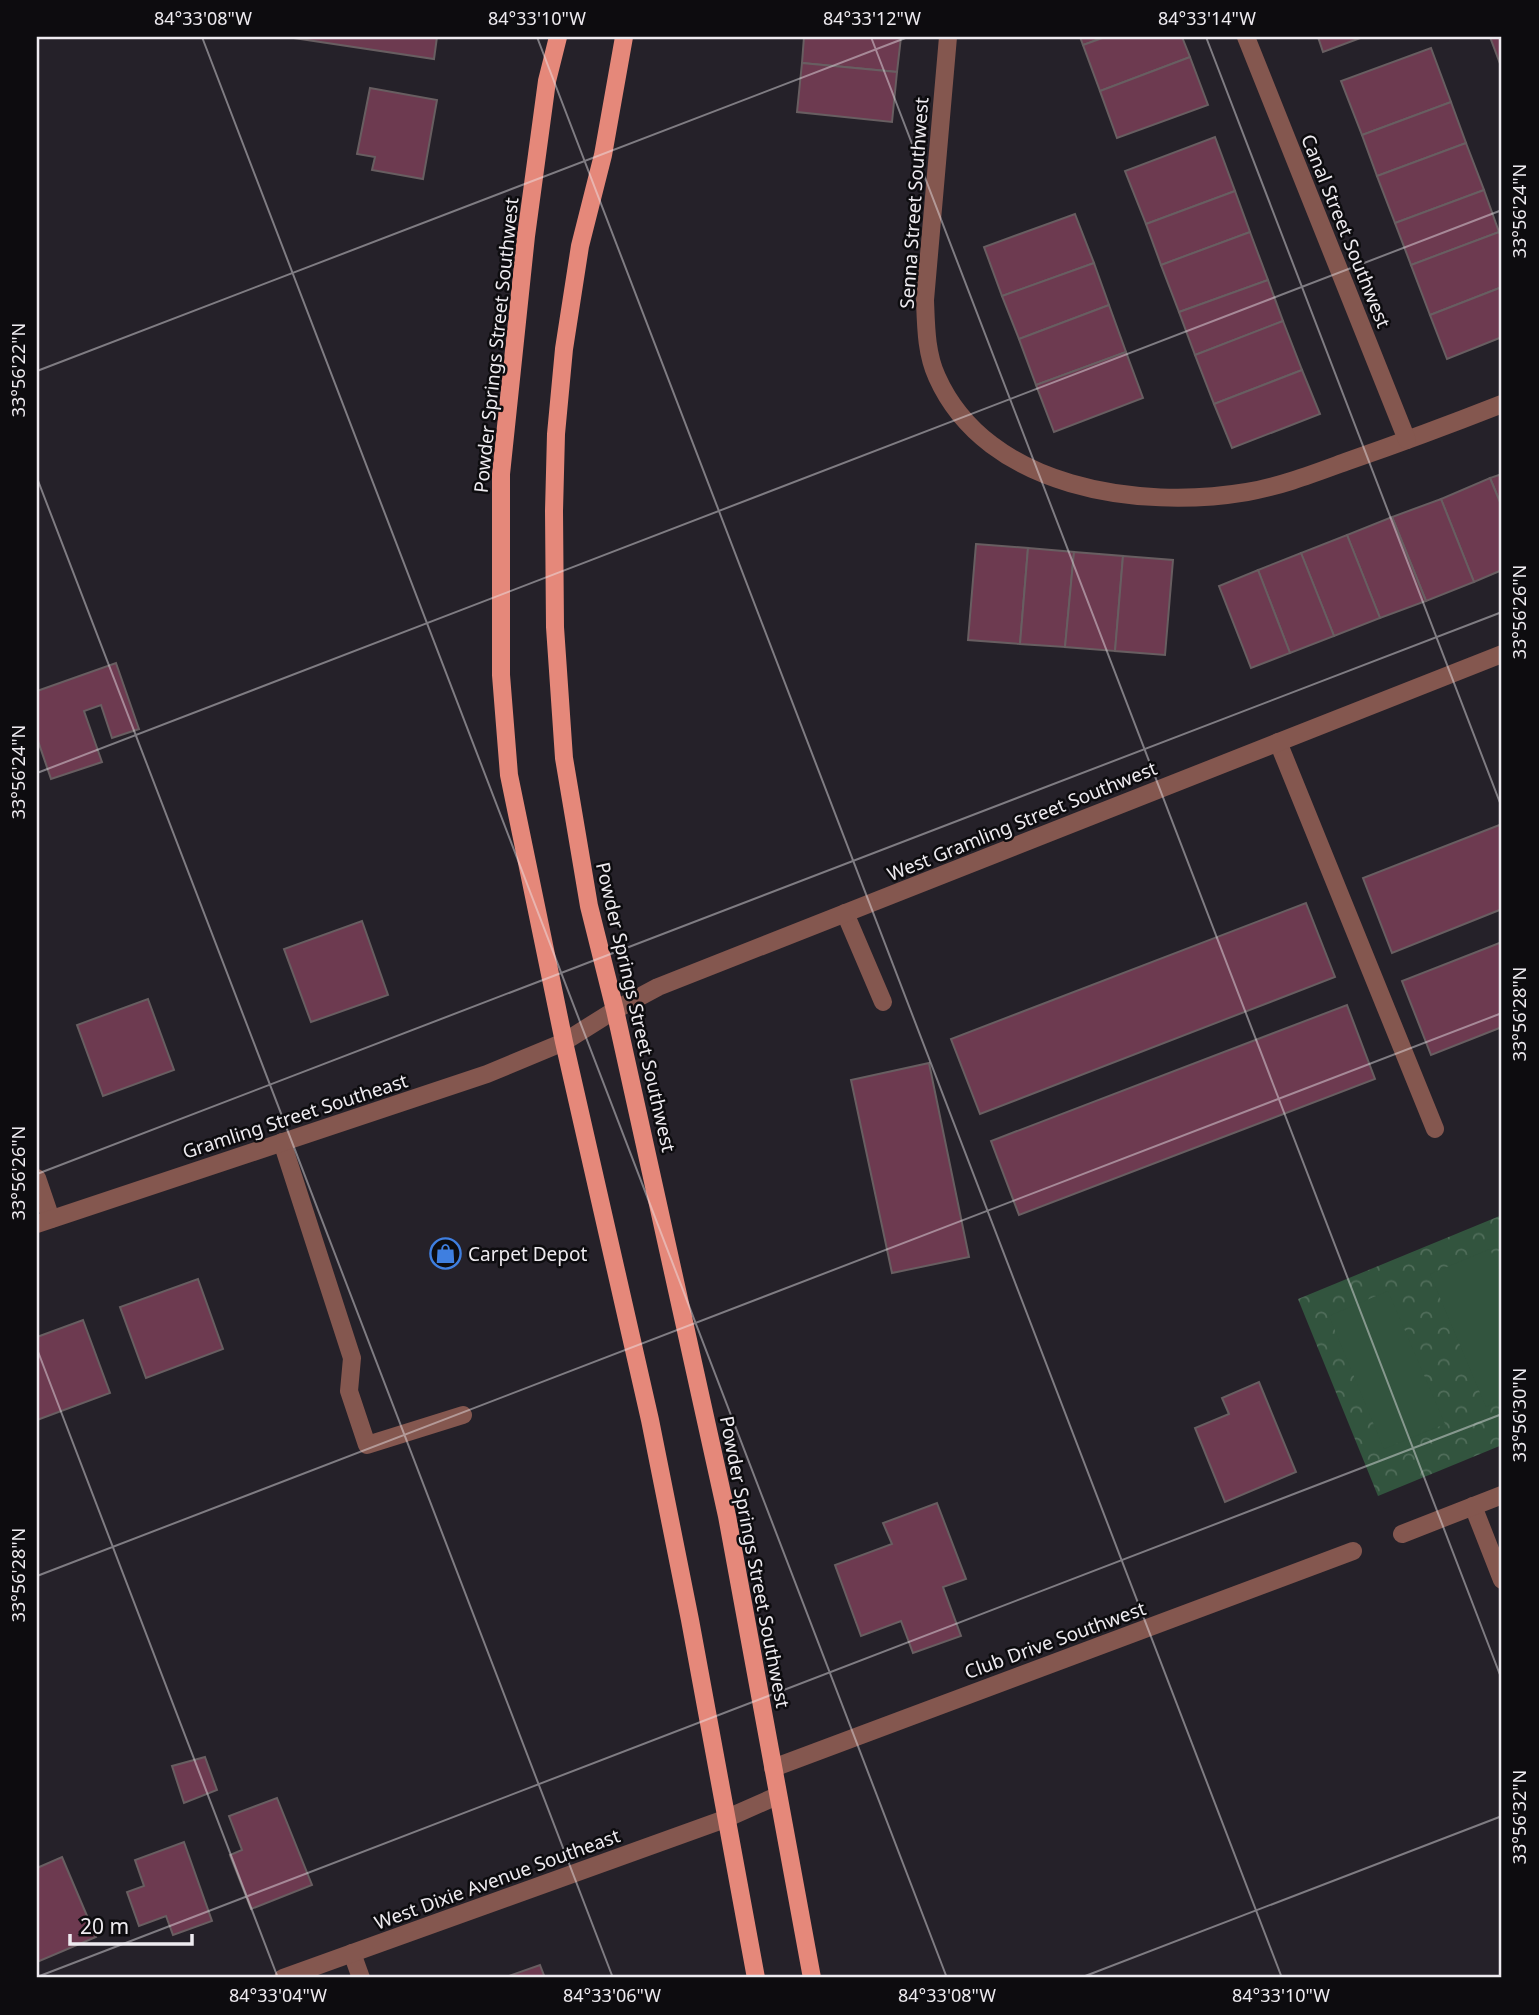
<svg xmlns="http://www.w3.org/2000/svg" width="1539" height="2015" viewBox="0 0 1539 2015" font-family="'Noto Sans',sans-serif">
	<style>
		.park { fill: url(#park-crowns) }
		.pitch { fill: #32543e }
		.building { fill: #6d3a50; stroke: #685e61; stroke-width: 2 }
		.lines { fill: none; stroke-linecap: round; stroke-linejoin: round }
		.minor { stroke: #84574f; stroke-width: 18 }
		.major { stroke: #e5887a; stroke-width: 18 }
		.ticks { fill: none; stroke: #eeebf0; stroke-width: 2; stroke-opacity: 0.45 }
		.labels { text-anchor: middle; stroke-width: 5; stroke-linejoin: round; paint-order: stroke }
		.street-label { font-size: 19px; fill: #eeebf0; stroke: #0d0c0f }
		.poi-label { font-size: 19px; fill: #eeebf0; stroke: #0d0c0f; text-anchor: start }
		.neatline { fill: none; stroke: #eeebf0; stroke-width: 2.5 }
		.ticks-label { font-size: 18px; text-anchor: middle; fill: #eeebf0 }
	</style>
	<defs>
		<pattern id="park-crowns" width="20" height="18" patternUnits="userSpaceOnUse" patternTransform="scale(1.75)"><rect width="20" height="18" fill="#32543e"/><path d="M2 6a3 3 0 1 1 6 0M12 15a3 3 0 1 1 6 0" fill="none" stroke="#506d5a"/></pattern>
	</defs>
	<rect width="100%" height="100%" fill="#252129"/>
	<!-- park -->
	<path class="park" d="M1502,1215V1445L1378,1496L1298,1299Z"/>
	<!-- pitch -->
	<g class="pitch">
		<path d="M1490,1249L1502,1278V1400L1486,1407L1430,1274Z"/>
		<path d="M1388,1291L1445,1424L1384,1449L1329,1316Z"/>
	</g>
	<!-- building -->
	<g class="building">
		<path d="M287,37H437L434,59Z"/>
		<path d="M804,37H901L897,72L802,63Z"/>
		<path d="M1080,37H1105L1083,45Z"/>
		<path d="M1105,37H1182L1190,57L1100,91L1083,45Z"/>
		<path d="M1318,37H1363L1323,52Z"/>
		<path d="M1490,37H1502V69Z"/>
		<path d="M1431,48L1451,102L1362,135L1341,81Z"/>
		<path d="M1190,57L1208,105L1117,138L1100,91Z"/>
		<path d="M802,63L897,72L892,122L797,112Z"/>
		<path d="M370,88L437,100L423,179L372,170L375,157L357,154Z"/>
		<path d="M1451,102L1466,143L1377,176L1362,135Z"/>
		<path d="M1215,137L1235,191L1146,224L1125,171Z"/>
		<path d="M1466,143L1484,190L1395,223L1377,176Z"/>
		<path d="M1484,190L1499,232L1411,265L1395,223Z"/>
		<path d="M1235,191L1250,232L1161,265L1146,224Z"/>
		<path d="M1075,214L1094,263L1002,296L984,247Z"/>
		<path d="M1250,232L1268,280L1179,312L1161,265Z"/>
		<path d="M1499,232L1502,240V287L1430,315L1411,265Z"/>
		<path d="M1094,263L1109,305L1019,339L1002,296Z"/>
		<path d="M1268,280L1283,321L1195,355L1179,312Z"/>
		<path d="M1502,287V337L1447,359L1430,315Z"/>
		<path d="M1109,305L1126,352L1036,385L1019,339Z"/>
		<path d="M1283,321L1302,370L1214,404L1195,355Z"/>
		<path d="M1126,352L1143,398L1054,432L1036,385Z"/>
		<path d="M1302,370L1320,414L1232,448L1214,404Z"/>
		<path d="M1502,474V507L1490,478Z"/>
		<path d="M1490,478L1502,507V570L1474,582L1441,499Z"/>
		<path d="M1441,499L1474,582L1426,601L1392,517Z"/>
		<path d="M1392,517L1426,601L1380,618L1347,535Z"/>
		<path d="M1347,535L1380,618L1334,636L1301,553Z"/>
		<path d="M976,544L1028,548L1020,644L968,640Z"/>
		<path d="M1028,548L1074,552L1065,647L1020,644Z"/>
		<path d="M1074,552L1123,556L1115,651L1065,647Z"/>
		<path d="M1301,553L1334,636L1290,653L1258,570Z"/>
		<path d="M1123,556L1173,560L1165,655L1115,651Z"/>
		<path d="M1258,570L1290,653L1251,668L1219,586Z"/>
		<path d="M116,663L139,729L112,738L101,705L84,711L102,762L51,779L37,738V691Z"/>
		<path d="M1502,824V909L1392,953L1363,878Z"/>
		<path d="M1306,903L1335,977L980,1114L951,1039Z"/>
		<path d="M362,921L388,995L311,1022L284,949Z"/>
		<path d="M1502,942V1027L1431,1055L1402,981Z"/>
		<path d="M148,999L174,1070L103,1096L77,1025Z"/>
		<path d="M1347,1005L1375,1079L1019,1215L991,1141Z"/>
		<path d="M929,1063L969,1257L892,1273L851,1080Z"/>
		<path d="M198,1279L223,1349L146,1378L120,1307Z"/>
		<path d="M83,1320L110,1393L37,1420V1337Z"/>
		<path d="M1259,1382L1296,1472L1225,1502L1195,1428L1229,1414L1222,1398Z"/>
		<path d="M937,1503L966,1579L943,1587L961,1636L913,1653L901,1621L861,1636L835,1565L892,1544L883,1523Z"/>
		<path d="M205,1757L217,1790L184,1803L172,1766Z"/>
		<path d="M277,1798L312,1885L251,1909L230,1855L242,1850L229,1816Z"/>
		<path d="M184,1842L212,1921L173,1935L166,1916L139,1926L127,1892L144,1886L135,1860Z"/>
		<path d="M62,1857L96,1937L37,1962V1868Z"/>
		<path d="M540,1965L545,1978H503Z"/>
	</g>
	<g class="lines">
		<!-- minor -->
		<g class="minor">
			<path d="M948,37L925,300C926,326 926,353 937,377C987,489 1140,510 1247,492C1282,486 1315,473 1348,461C1400,443 1451,424 1502,404"/>
			<path d="M1246,37L1407,440"/>
			<path d="M1278,742L1435,1129"/>
			<path d="M845,913L883,1002"/>
			<path d="M282,1142L352,1358L349,1391L367,1445L463,1415"/>
			<path d="M37,1178L51,1219"/>
			<path d="M37,1224L487,1074L564,1042L615,1010L658,987L1502,654"/>
			<path d="M1473,1506L1502,1580"/>
			<path d="M1402,1534L1502,1495"/>
			<path d="M773,1768L1353,1551"/>
			<path d="M352,1953L361,1978"/>
			<path d="M283,1978L725,1819L777,1796"/>
		</g>
		<!-- major -->
		<g class="major">
			<path d="M558,37L547,81L526,236L501,474V675L509,775L564,1042L650,1420L690,1620L756,1978"/>
			<path d="M624,37L603,155L580,246L564,349L556,434L554,511L555,627L564,758L589,906L615,1010L727,1516L812,1978"/>
		</g>
	</g>
	<!-- ticks -->
	<path class="ticks" d="M202,37L947,1978M537,37L1282,1978M871,37L1502,1680M1206,37L1502,808M37,371L908,37M37,478L613,1978M37,773L1502,210M37,1174L1502,612M37,1349L278,1978M37,1576L1502,1013M37,1977L1502,1414M1080,1978L1502,1816"/>
	<!-- icons -->
	<defs>
		<symbol id="shop-ring" viewBox="-11 -11 22 22"><circle r="9.5" fill="#0d0c0f" stroke="#3f7fe0" stroke-width="1.5"/><path d="M-5-2.5h2.3a2.7 3.5 0 0 1 5.4 0H5L5.5 6h-11ZM-1.5-2.5h3a1.5 2.3 0 0 0-3 0Z" fill="#3f7fe0"/></symbol>
	</defs>
	<g fill-rule="evenodd">
		<use href="#shop-ring" x="428" y="1236" width="35" height="35"/>
	</g>
	<g class="labels">
		<!-- street labels -->
		<g class="street-label">
			<text transform="translate(914 203) rotate(-86)" y="7">Senna Street Southwest</text>
			<text transform="translate(1346 231) rotate(68)" y="7">Canal Street Southwest</text>
			<text transform="translate(496 345) rotate(-84)" y="7">Powder Springs Street Southwest</text>
			<text transform="translate(1022 821) rotate(-22)" y="7">West Gramling Street Southwest</text>
			<text transform="translate(636 1007) rotate(77)" y="7">Powder Springs Street Southwest</text>
			<text transform="translate(295 1116) rotate(-18)" y="7">Gramling Street Southeast</text>
			<text transform="translate(755 1562) rotate(79)" y="7">Powder Springs Street Southwest</text>
			<text transform="translate(1055 1640) rotate(-20)" y="7">Club Drive Southwest</text>
			<text transform="translate(497 1879) rotate(-20)" y="7">West Dixie Avenue Southeast</text>
		</g>
		<!-- poi labels -->
		<g class="poi-label">
			<text x="468" y="1261">Carpet Depot</text>
		</g>
	</g>
	<!-- border -->
	<rect width="1539" height="2015" fill="none" stroke="#0d0c0f" stroke-width="77"/>
	<!-- scale -->
	<path d="M70 1934v10h122v-10" fill="none" stroke="#eeebf0" stroke-width="3.5"/>
	<text x="80" y="1934" font-size="21" fill="#eeebf0" stroke="#0d0c0f" stroke-width="5" paint-order="stroke">20 m</text>
	<rect x="38" y="38" width="1462" height="1938" class="neatline"/>
	<g class="ticks-label">
		<text x="203" y="25">84°33'08"W</text>
		<text x="537" y="25">84°33'10"W</text>
		<text x="872" y="25">84°33'12"W</text>
		<text x="1207" y="25">84°33'14"W</text>
		<text transform="translate(1520 211) rotate(-90)" y="6">33°56'24"N</text>
		<text transform="translate(19 370) rotate(-90)" y="6">33°56'22"N</text>
		<text transform="translate(1520 612) rotate(-90)" y="6">33°56'26"N</text>
		<text transform="translate(19 772) rotate(-90)" y="6">33°56'24"N</text>
		<text transform="translate(1520 1014) rotate(-90)" y="6">33°56'28"N</text>
		<text transform="translate(19 1173) rotate(-90)" y="6">33°56'26"N</text>
		<text transform="translate(1520 1415) rotate(-90)" y="6">33°56'30"N</text>
		<text transform="translate(19 1575) rotate(-90)" y="6">33°56'28"N</text>
		<text transform="translate(1520 1817) rotate(-90)" y="6">33°56'32"N</text>
		<text x="278" y="2002">84°33'04"W</text>
		<text x="612" y="2002">84°33'06"W</text>
		<text x="947" y="2002">84°33'08"W</text>
		<text x="1281" y="2002">84°33'10"W</text>
	</g>
</svg>
